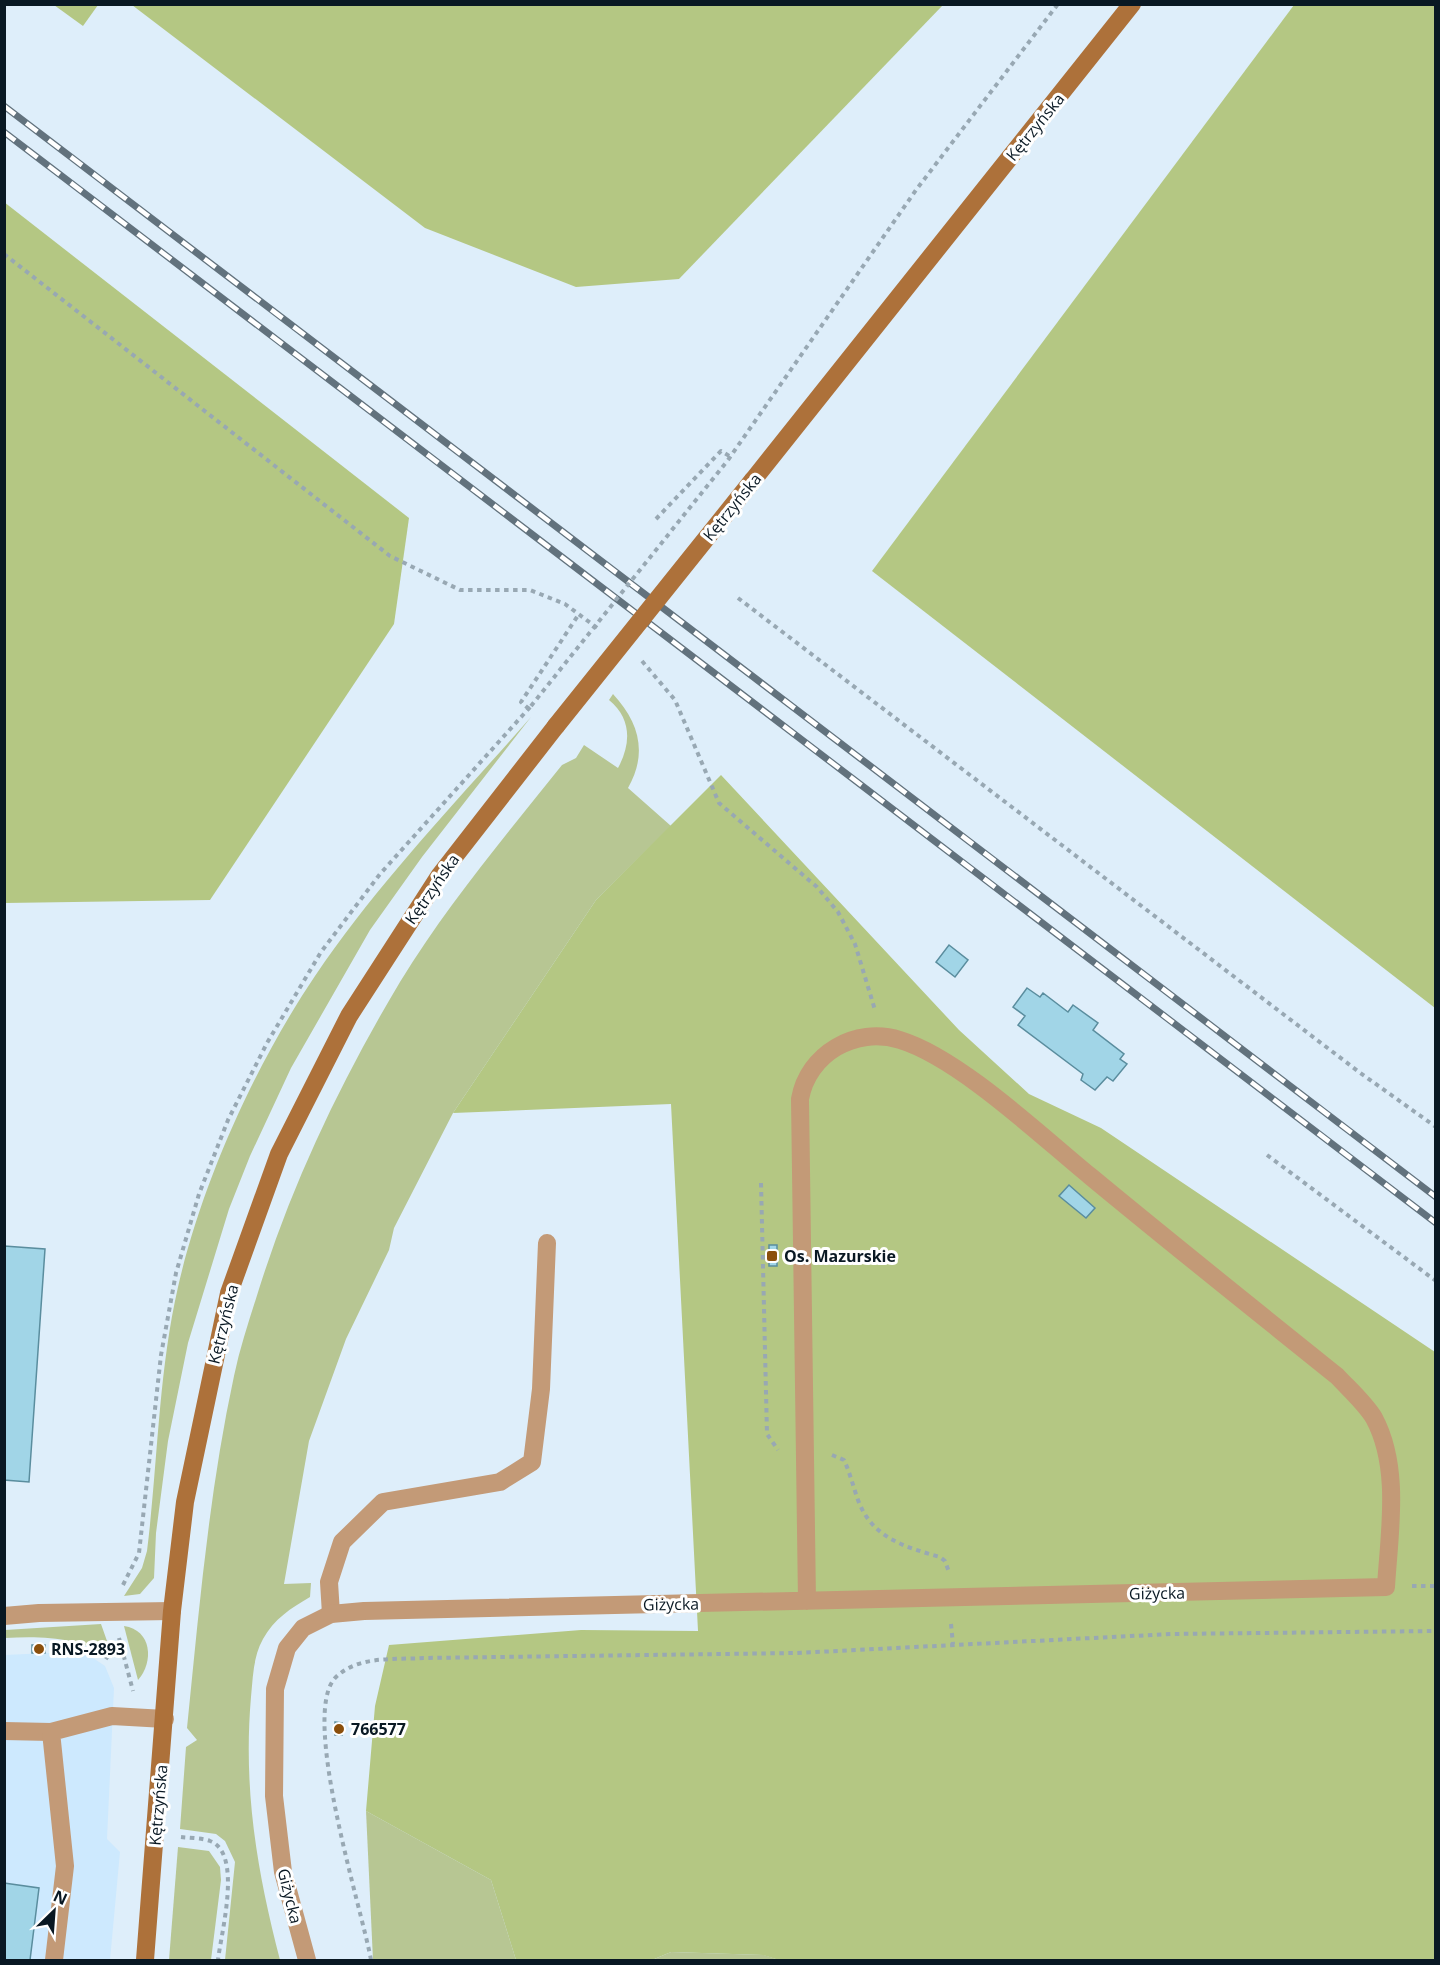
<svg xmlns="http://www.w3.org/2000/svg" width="1440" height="1965" viewBox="0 0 1440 1965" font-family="'Open Sans',sans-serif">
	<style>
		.built { fill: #cde9fe }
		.green { fill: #b7c693 }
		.forest { fill: #b4c783 }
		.building { fill: #a1d5e7; stroke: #5a8d9e; stroke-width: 1.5 }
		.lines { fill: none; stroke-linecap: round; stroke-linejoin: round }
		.path { stroke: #98a8b3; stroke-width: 4; stroke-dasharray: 4.5 4.5; stroke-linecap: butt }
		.lane { stroke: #c39a77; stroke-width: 18 }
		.street { stroke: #c39a77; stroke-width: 18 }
		.secondary { stroke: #ad713a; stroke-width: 18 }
		.rail-casing { stroke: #62727d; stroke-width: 7 }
		.rail { stroke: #fff; stroke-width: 4.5; stroke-dasharray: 14; stroke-linecap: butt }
		.path-bridge { stroke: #98a8b3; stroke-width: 4; stroke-dasharray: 4.5 4.5; stroke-linecap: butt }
		.secondary-bridge { stroke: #ad713a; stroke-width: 18 }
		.poi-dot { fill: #8b4f0c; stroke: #fff; stroke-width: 2 }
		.labels { text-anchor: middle; stroke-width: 6; stroke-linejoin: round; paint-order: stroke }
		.street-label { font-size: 16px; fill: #091823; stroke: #fff }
		.poi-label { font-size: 16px; font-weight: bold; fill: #091823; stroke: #fff; text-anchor: start }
	</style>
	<rect width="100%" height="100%" fill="#deeefa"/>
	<!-- built -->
	<path class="built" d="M71,1652L93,1658L105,1666L114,1688L107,1839L120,1852L110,1960H5L4,1655Z"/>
	<!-- green -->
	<g class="green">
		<path d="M613,694C639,722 648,753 628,788L671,826L596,900L453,1113L394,1228L389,1250L346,1339L309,1441L284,1584L311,1583L310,1597C291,1608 274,1619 263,1639C253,1657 253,1677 251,1697C243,1790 257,1871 280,1960H225L235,1862L225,1841L216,1834L180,1829L186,1747L197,1740L187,1728C199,1610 209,1492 234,1376C240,1347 250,1318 259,1289C293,1181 342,1079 400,982C447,905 506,835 562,765L576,758L584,745L618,768C631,744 632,719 609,700Z"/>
		<path d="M531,717L422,857L370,930L291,1068L250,1156L229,1209L188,1343L168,1441L156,1533L154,1578L140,1594L124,1596L142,1568L147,1551C158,1463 158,1375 178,1287C202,1182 255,1065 315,976C378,883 457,801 531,717Z"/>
		<path d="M101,1624L113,1658C79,1637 43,1636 5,1638V1630Z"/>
		<path d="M124,1626C152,1630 154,1662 138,1680Z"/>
		<path d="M366,1811L491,1880L516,1960H373Z"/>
		<path d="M178,1847L209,1851L220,1867L221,1880L211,1960H169Z"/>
		<path d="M671,1952L764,1955L779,1960H652Z"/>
	</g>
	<!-- forest -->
	<g class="forest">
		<path d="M54,5H98L83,26Z"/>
		<path d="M132,5H943L679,279L576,287L425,228Z"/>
		<path d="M1294,5H1435V1008L872,571Z"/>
		<path d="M4,202L409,518L394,624L210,900L5,903Z"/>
		<path d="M721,775L959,1030L1029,1094L1101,1128L1435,1352V1960H779L763,1955L671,1952L652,1960H516L491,1880L366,1811L375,1706L389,1645L581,1630L698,1631L671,1104L453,1113L596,900Z"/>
	</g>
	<!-- building -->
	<g class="building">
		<path d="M949,945L968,960L955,977L936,962Z"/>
		<path d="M1027,988L1040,997L1043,993L1068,1012L1073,1005L1098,1023L1093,1030L1124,1054L1120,1059L1127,1064L1113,1081L1107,1077L1095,1090L1081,1080L1083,1074L1018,1025L1025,1016L1013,1007Z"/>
		<path d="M1069,1185L1095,1208L1086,1218L1059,1196Z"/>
		<rect x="769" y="1245" width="8" height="21"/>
		<path d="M4,1246L45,1249L29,1482L4,1480Z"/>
		<rect x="32" y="1645" width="13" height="8"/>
		<path d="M335,1722L342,1723V1735H335Z"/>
		<path d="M4,1883L39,1888L30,1960H4Z"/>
	</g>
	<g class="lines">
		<!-- path -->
		<g class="path">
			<path d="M4,254L390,556L460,590H530L565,604L600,630"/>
			<path d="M728,460L916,190L1058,4"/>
			<path d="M656,519L721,451L731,457"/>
			<path d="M738,598L1359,1072L1436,1127"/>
			<path d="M642,661L675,700L719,803L817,887L838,912L855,944L875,1010"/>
			<path d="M529,709L521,702L579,614"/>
			<path d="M1267,1155L1436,1281"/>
			<path d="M761,1183L767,1434L778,1450"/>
			<path d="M832,1455L844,1460C850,1473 853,1486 858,1500C872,1538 905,1547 940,1557L945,1561L949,1572"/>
			<path d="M123,1585L139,1553L161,1355L176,1273L199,1194L228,1120L267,1043L321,952L380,874L531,706"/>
			<path d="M1412,1586H1436"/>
			<path d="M951,1624L953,1644"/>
			<path d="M119,1638L133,1691"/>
			<path d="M53,1642L100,1653L109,1659"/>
			<path d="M181,1837C190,1838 202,1838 210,1841C243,1853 221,1933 218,1960"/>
			<path d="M371,1960C362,1909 299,1713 336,1677C359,1655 395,1660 423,1658L797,1653L1171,1634L1436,1631"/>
		</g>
		<!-- lane -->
		<g class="lane">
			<path d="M331,1614L329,1582L342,1542L383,1502L500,1482L532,1462L541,1389L547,1243"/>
			<path d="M4,1616L39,1613L172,1611"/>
			<path d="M4,1731L51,1732"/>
			<path d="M54,1960L65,1866L51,1732L112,1716L165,1719"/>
		</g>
		<!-- street -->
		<path class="street" d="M307,1960L283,1872L274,1796L275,1689L287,1648L303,1628L331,1614L364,1611L1386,1587C1389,1534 1401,1468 1374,1418C1365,1403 1349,1389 1337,1376C1255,1310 1172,1244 1090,1176C1041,1136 959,1058 900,1040C855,1026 808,1054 800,1099L807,1601"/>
		<!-- secondary -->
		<g class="secondary">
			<path d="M753,480L1132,4"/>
			<path d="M145,1960L172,1611L185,1502L229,1293L279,1154L349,1016L440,875L556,726"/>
		</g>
		<defs>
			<g id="rail">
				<path d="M4,106L1436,1197"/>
				<path d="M4,132L1436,1223"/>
			</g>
		</defs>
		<!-- rail casing -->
		<use href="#rail" class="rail-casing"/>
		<!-- rail -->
		<use href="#rail" class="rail"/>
		<!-- path-bridge -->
		<path class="path-bridge" d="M531,706L728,460"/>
		<!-- secondary-bridge -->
		<path class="secondary-bridge" d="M556,726L753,480"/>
	</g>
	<!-- markers -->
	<g class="poi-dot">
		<rect x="766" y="1250" width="12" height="12" rx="3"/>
		<circle cx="39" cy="1649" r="6"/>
		<circle cx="339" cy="1729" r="6"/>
	</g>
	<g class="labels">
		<!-- street labels -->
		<g class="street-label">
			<text transform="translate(1035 127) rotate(-51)" y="6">Kętrzyńska</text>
			<text transform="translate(732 507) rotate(-51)" y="6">Kętrzyńska</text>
			<text transform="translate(432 889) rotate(-55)" y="6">Kętrzyńska</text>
			<text transform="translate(223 1324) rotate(-76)" y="6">Kętrzyńska</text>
			<text transform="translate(1157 1593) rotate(-1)" y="6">Giżycka</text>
			<text transform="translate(671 1604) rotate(-1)" y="6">Giżycka</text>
			<text transform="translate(158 1805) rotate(-85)" y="6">Kętrzyńska</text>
			<text transform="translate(290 1896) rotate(76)" y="6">Giżycka</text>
		</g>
		<!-- poi labels -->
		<g class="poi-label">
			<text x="784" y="1262">Os. Mazurskie</text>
			<text x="51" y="1655">RNS-2893</text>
			<text x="351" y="1735">766577</text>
		</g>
	</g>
	<!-- border -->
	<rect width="1440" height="1965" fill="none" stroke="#091823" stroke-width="12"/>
	<!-- north arrow -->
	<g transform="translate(54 1911) rotate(25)" stroke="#ffffff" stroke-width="4.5" paint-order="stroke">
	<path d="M0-4.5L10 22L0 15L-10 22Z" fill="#091823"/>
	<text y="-9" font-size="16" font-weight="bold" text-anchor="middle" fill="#091823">N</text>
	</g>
</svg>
